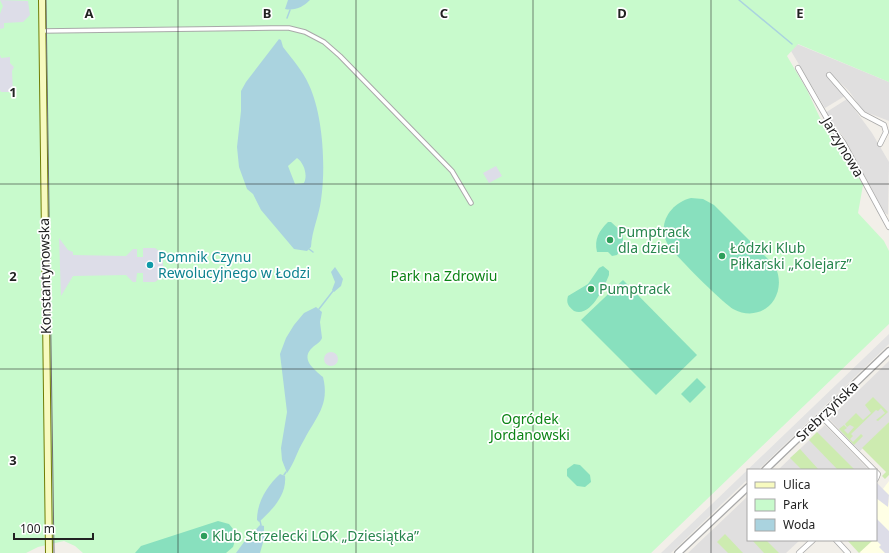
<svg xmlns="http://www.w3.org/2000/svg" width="889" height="553" viewBox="0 0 889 553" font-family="'Noto Sans',sans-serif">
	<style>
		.residential { fill: #e0dfdf }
		.education { fill: #ffffe5 }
		.grass { fill: #cdebb0 }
		.park { fill: #c8facc }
		.pitch { fill: #88e0be }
		.parking { fill: #e2e2e2 }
		.plaza { fill: #dddde8 }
		.water { fill: #aad3df; fill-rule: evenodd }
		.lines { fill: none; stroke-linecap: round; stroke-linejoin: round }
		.stream { stroke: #aad3df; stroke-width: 1.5 }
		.pedestrian-casing { stroke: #a9a9a9; stroke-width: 5.5 }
		.minor-casing { stroke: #a9a9a9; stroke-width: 6 }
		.tertiary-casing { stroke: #a9a9a9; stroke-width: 8 }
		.secondary-casing { stroke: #707d05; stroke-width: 8 }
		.pedestrian { stroke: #fff; stroke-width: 3.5 }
		.minor { stroke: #fff; stroke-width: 4.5 }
		.tertiary { stroke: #fff; stroke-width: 5.5 }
		.secondary { stroke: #f7fabf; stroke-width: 6 }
		.tram { stroke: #707070; stroke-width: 1 }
		.grid { fill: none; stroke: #222; stroke-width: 1; stroke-opacity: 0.55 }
		.leisure-dot { fill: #2e9e5b; stroke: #fff; stroke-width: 1.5 }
		.culture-dot { fill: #0f9aa8; stroke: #fff; stroke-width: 1.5 }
		.labels { text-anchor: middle; stroke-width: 3.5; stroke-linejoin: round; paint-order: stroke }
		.street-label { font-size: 14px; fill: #222; stroke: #fff }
		.leisure-label { font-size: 14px; fill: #27864d; stroke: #fff; text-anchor: start }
		.culture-label { font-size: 14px; fill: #0d838f; stroke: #fff; text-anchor: start }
		.park-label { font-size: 14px; fill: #0c8416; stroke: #fff }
		.grid-label { font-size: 13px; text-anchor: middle; font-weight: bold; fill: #222; stroke: #fff; stroke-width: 3.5; stroke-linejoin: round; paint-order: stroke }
	</style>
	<rect width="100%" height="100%" fill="#f2efe9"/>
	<!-- residential -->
	<g class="residential">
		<path d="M797,44L889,82V121L863,111L849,91L828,71L827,76L845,96L825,108L791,51Z"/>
		<path d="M847,99L872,133L889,162L888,215L884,212L845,139L825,113Z"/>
		<path d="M889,361V422L860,451L829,419Z"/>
		<path d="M825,425L869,470H780L779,469Z"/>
		<path d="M748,496V540H800L786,553H688Z"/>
	</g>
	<!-- education -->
	<path class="education" d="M889,481V553H861L848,540H876V498Z"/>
	<!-- grass -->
	<g class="grass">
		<path d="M873,397L888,412L878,421L876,420L885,413L881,408L878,411L876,410L851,434L853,436L850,439L853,442L861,434L863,436L854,445L839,429L844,425L847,428L844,430L848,434L854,427L850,425L847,427L845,424L856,413L863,420L871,413L865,405Z"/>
		<path d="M889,422V475L885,479L882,476L886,472L862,448Z"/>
		<path d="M817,432L855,470H838L809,440Z"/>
		<path d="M800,449L819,470H802L790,458Z"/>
		<path d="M725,534L743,553H728L717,542Z"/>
		<path d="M752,540H766L779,553H764Z"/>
		<path d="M847,540H871L872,541L859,553Z"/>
	</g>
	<!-- park -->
	<path class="park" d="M0,0H889V82L798,44L787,56L807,90L820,118L839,143L863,185L858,213L884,241L889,251V324L651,553H83L75,546L64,541L38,547L26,553H0Z"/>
	<!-- pitch -->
	<g class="pitch">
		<path d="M691,198L703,199L714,205L775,266C789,295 763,325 733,309C722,302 673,254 667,243C657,223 671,203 691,198Z"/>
		<path d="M608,222H611L623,233V246L617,255L612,256L608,252H597C594,239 599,231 608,222Z"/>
		<path d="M603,266L609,271V275C604,287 591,318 574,311C568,306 566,303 568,296L588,284L599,268Z"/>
		<path d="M623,280L697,355L656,395L581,320Z"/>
		<path d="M697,378L706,387L690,403L681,394Z"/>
		<path d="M574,464L580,465L590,475L591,482L585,487L577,486L567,476V469Z"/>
		<path d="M218,521L229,524L237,534L233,547L226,553H135L141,546Z"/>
	</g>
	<!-- parking -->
	<path class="parking" d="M889,334V344L758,470H748V479L671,553H661Z"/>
	<!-- plaza -->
	<g class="plaza">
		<path d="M0,0L28,1L30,15L23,22L4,23V28L0,29V14L3,6Z"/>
		<path d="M0,55L1,58L10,57V63L14,67L12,71L13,92H1L0,90Z"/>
		<path d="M496,166L502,176L489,183L483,173Z"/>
		<path d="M59,238L68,250L73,252V255L126,256L133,249H137V257H143V248H155L163,254V276L155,282H143V273H137L136,282H133L126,275L73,276L61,296Z"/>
		<circle cx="331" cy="359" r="7"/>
		<path d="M877,483L889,495L888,507L876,498Z"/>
		<path d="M876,518L889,531V553H885L879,547L881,545L876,540Z"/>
	</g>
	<!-- water -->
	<g class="water">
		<path d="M288,0H310C303,7 295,11 285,9Z"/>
		<path d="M279,39L281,40L283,47C292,59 303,71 309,85C323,115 326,167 321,200C319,216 312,230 311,247L307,251L294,249L261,210L253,194L247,189L239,167L237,147L241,111V91L246,82ZM297,158C304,163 308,175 304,183L295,184L288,166Z"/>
		<path d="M335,267L343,279L341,286L334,292L332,290L335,282L331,272Z"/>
		<path d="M316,307L322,312L320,322L322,338C320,343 316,344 313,347C299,359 315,370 323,377C330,405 316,417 304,440C297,451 295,462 287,473L282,460L281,448L287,412L280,354L286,338L294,325L304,313Z"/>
		<path d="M280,474L285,476C287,495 272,510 259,522L257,520C257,502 267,486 280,474Z"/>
		<path d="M260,525L264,526V539L260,553H236L244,542Z"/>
	</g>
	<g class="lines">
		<!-- stream -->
		<g class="stream">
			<path d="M739,0L792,44"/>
			<path d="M287,18L290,10"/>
			<path d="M309,249L313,252"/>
			<path d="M319,309L333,291"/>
			<path d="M284,475L286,472"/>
			<path d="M260,521L261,525"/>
		</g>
		<defs>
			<path id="pedestrian" d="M42,31L271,28H289L305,32L324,42L340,56L452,171L471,203"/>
			<g id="minor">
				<path d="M798,68L833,129L843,142L889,227"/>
				<path d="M829,75L863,114L884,125L886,132L880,144"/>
				<path d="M821,416L874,470"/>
				<path d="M876,472L878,474L876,479"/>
				<path d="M836,540L848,553"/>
				<path d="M799,553L813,540"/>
			</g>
			<g id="tertiary">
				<path d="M765,470L889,351"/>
				<path d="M678,553L748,487"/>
			</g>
			<path id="secondary" d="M42,0L49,553"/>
		</defs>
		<!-- pedestrian casing -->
		<use href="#pedestrian" class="pedestrian-casing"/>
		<!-- minor casing -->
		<use href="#minor" class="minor-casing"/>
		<!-- tertiary casing -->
		<use href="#tertiary" class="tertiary-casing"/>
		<!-- secondary casing -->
		<use href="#secondary" class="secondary-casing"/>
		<!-- pedestrian -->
		<use href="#pedestrian" class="pedestrian"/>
		<!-- minor -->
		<use href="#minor" class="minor"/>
		<!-- tertiary -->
		<use href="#tertiary" class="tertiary"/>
		<!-- secondary -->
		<use href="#secondary" class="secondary"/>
		<!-- tram -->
		<path class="tram" d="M46,0L54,553"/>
	</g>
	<!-- grid -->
	<path class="grid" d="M178,0V553M356,0V553M533,0V553M711,0V553M0,184H889M0,369H889"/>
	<!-- markers -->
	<g class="leisure-dot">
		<circle cx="610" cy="240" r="4"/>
		<circle cx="722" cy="256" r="4"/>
		<circle cx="591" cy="289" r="4"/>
		<circle cx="204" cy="536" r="4"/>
	</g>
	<circle class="culture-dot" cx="150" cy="265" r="4"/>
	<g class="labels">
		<!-- street labels -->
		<g class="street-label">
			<text transform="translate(843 147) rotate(59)" y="5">Jarzynowa</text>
			<text transform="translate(45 276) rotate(-91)" y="5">Konstantynowska</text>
			<text transform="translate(827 411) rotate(-44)" y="5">Srebrzyńska</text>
		</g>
		<!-- leisure labels -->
		<g class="leisure-label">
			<text x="618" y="237">Pumptrack<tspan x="618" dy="16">dla dzieci</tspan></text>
			<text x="730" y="253">Łódzki Klub<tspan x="730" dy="16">Piłkarski „Kolejarz”</tspan></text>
			<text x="599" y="294">Pumptrack</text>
			<text x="212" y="541">Klub Strzelecki LOK „Dziesiątka”</text>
		</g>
		<!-- culture labels -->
		<g class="culture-label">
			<text x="158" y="262">Pomnik Czynu<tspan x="158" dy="16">Rewolucyjnego w Łodzi</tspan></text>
		</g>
		<!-- park labels -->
		<g class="park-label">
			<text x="444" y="281">Park na Zdrowiu</text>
			<text x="530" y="424">Ogródek<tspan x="530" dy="16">Jordanowski</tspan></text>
		</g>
	</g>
	<g class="grid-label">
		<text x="89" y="18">A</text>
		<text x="267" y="18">B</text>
		<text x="444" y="18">C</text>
		<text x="622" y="18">D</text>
		<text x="800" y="18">E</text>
		<text x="13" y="97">1</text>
		<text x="13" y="281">2</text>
		<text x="13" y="465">3</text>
	</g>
	<!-- legend -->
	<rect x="747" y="469" width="130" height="72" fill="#ffffff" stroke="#a7a7a7"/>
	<rect x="755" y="482" width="20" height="6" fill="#f7fabf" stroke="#a7a7a7"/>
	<text x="783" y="489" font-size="12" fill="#222222">Ulica</text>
	<rect x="755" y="499" width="20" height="12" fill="#c8facc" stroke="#a7a7a7"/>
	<text x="783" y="509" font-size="12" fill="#222222">Park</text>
	<rect x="755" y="519" width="20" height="12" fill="#aad3df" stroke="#a7a7a7"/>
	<text x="783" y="529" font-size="12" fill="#222222">Woda</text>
	<!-- scale -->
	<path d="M14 533v6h79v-6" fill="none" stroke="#222222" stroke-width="2"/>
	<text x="20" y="533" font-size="12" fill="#222222" stroke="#ffffff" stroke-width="3" paint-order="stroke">100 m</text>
</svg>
